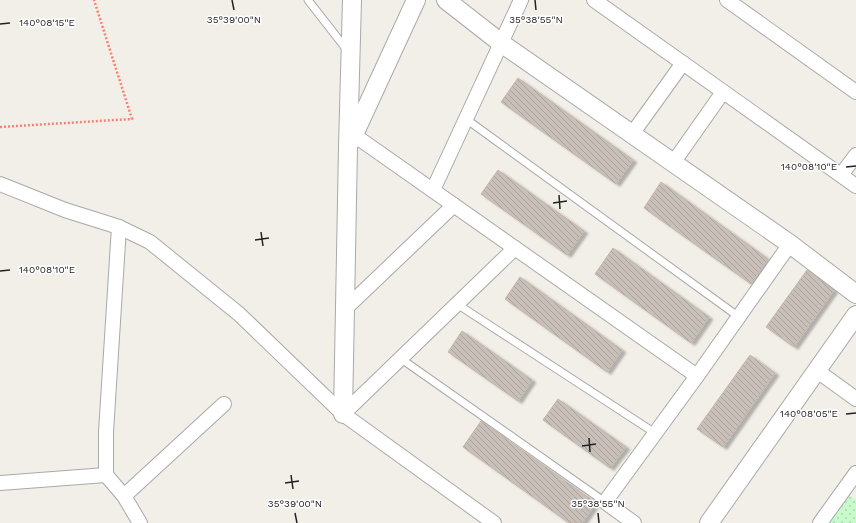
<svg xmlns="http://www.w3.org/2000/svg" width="856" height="523" viewBox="0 0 856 523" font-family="'Work Sans',sans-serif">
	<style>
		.park { fill: url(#park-dots) }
		.building { fill: url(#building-back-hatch); stroke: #c4b6ab; filter: url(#shadow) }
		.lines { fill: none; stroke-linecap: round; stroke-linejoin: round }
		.service-casing { stroke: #a9a9a9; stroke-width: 9 }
		.minor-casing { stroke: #a9a9a9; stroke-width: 16 }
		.tertiary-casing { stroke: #a9a9a9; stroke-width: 20 }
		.path { stroke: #fa8072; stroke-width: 2.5; stroke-dasharray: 2 2; stroke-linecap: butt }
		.service { stroke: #fff; stroke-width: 7 }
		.minor { stroke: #fff; stroke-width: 14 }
		.tertiary { stroke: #fff; stroke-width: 18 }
		.ticks { fill: none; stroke: #222; stroke-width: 1.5 }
		.ticks-label { font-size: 10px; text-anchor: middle; fill: #222; stroke: #fff; stroke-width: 3; stroke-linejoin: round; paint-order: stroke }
	</style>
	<defs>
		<pattern id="park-dots" width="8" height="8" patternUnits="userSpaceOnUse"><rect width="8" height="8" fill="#c8facc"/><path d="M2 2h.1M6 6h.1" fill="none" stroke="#acd6af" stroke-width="1.8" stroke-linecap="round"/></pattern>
		<pattern id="building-back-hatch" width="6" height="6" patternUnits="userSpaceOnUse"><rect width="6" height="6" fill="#c7bfb8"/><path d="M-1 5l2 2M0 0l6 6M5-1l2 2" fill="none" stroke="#aba49e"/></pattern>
		<filter id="shadow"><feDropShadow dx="4" dy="2.5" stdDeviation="1" flood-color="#0004"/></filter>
	</defs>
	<rect width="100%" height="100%" fill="#f2efe9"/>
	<!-- park -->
	<path class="park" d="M847,494L856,500V523H826Z"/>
	<!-- building -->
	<g class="building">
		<path d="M518,78L633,160L616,184L501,102Z"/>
		<path d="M498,170L584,231L567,255L481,194Z"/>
		<path d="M661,182L768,259L751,284L644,208Z"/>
		<path d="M613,248L709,317L691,343L595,274Z"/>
		<path d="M807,270L834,290L794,347L766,327Z"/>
		<path d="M520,277L622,350L607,372L505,299Z"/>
		<path d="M462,331L532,380L518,401L448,352Z"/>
		<path d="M750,355L775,373L723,447L697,429Z"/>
		<path d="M558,399L626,447L610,468L543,420Z"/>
		<path d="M481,421L596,503L582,523H569L463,447Z"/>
	</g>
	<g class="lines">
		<defs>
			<g id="service">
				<path d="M308,0L347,50"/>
				<path d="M466,119L739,317"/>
				<path d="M457,304L655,433"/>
				<path d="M400,358L605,502"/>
			</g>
			<g id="minor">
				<path d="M594,0L856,186"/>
				<path d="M727,0L856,92"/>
				<path d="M632,134L683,63"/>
				<path d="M354,135L697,376"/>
				<path d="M673,163L723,92"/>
				<path d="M841,175L856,155"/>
				<path d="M0,184L65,210L119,227L150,242L239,314L343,414L494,523"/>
				<path d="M433,190L521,0"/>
				<path d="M119,227L106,432V475L124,496L140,523"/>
				<path d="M345,309L454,205"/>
				<path d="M816,370L856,399"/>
				<path d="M343,414L515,248"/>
				<path d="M0,483L106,475"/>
				<path d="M124,496L224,404"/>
				<path d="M634,523L605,502L697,376L790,244"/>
				<path d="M820,523L856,473"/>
			</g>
			<g id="tertiary">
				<path d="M446,0L501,43L790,244L856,294"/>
				<path d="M351,141L416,0"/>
				<path d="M343,414L348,147L352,0"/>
				<path d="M709,523L856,315"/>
			</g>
		</defs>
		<!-- service casing -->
		<use href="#service" class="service-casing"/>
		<!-- minor casing -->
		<use href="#minor" class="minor-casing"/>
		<!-- tertiary casing -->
		<use href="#tertiary" class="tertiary-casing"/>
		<!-- path -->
		<path class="path" d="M0,127L132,119L94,0"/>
		<!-- service -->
		<use href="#service" class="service"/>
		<!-- minor -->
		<use href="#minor" class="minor"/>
		<!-- tertiary -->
		<use href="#tertiary" class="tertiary"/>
	</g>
	<!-- ticks -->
	<path class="ticks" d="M232,0L234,10M535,0L536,10M0,24L10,23M846,167L856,166M559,195L560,209M553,203L567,201M261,232L263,246M255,240L269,238M0,271L10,270M846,414L856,413M589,438L590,452M582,446L596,444M291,475L293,489M285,483L299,481M295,513L297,523M598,513L599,523"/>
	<g class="ticks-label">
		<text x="234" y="23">35°39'00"N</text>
		<text x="536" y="23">35°38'55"N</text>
		<text x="47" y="26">140°08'15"E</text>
		<text x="809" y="170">140°08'10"E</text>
		<text x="47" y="273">140°08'10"E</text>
		<text x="809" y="417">140°08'05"E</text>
		<text x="295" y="507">35°39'00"N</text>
		<text x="598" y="507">35°38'55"N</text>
	</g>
</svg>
